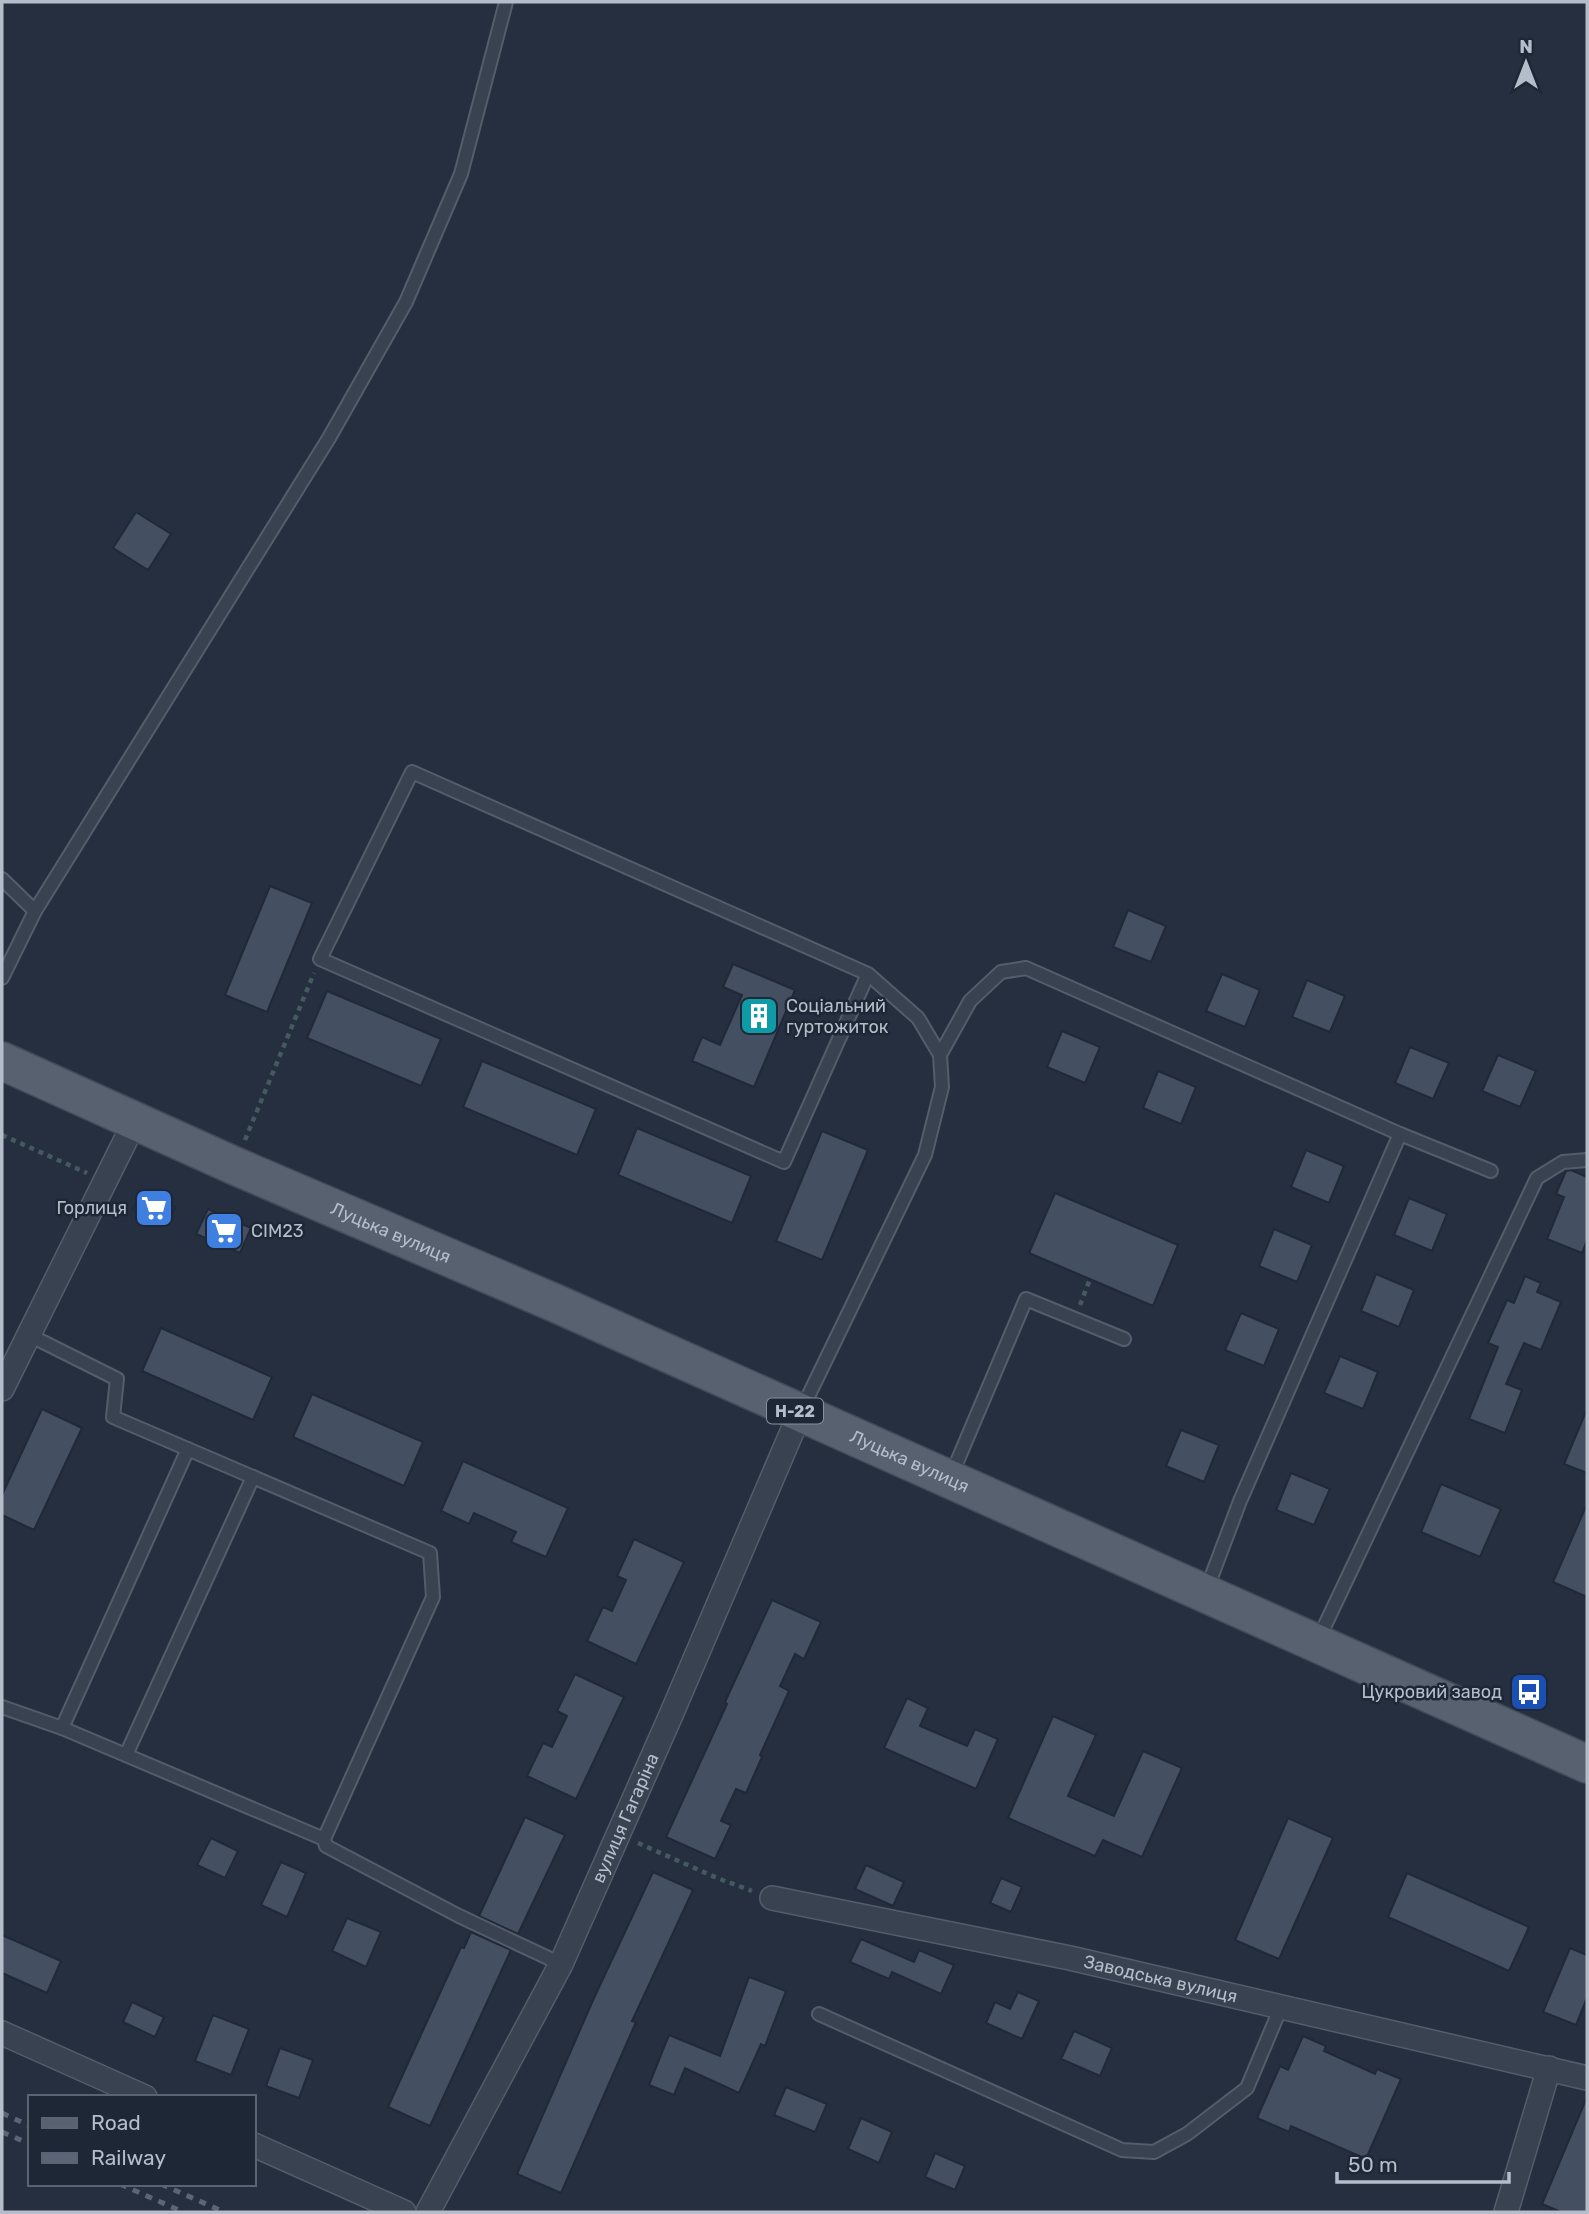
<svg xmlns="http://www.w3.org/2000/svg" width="1589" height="2214" viewBox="0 0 1589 2214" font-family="Rubik,sans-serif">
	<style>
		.building { fill: #444f62; stroke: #202937; stroke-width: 2 }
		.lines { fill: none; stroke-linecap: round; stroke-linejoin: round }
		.service-casing { stroke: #545d6a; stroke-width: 16 }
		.minor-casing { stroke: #545d6a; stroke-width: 26 }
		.primary-casing { stroke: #424b59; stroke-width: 40 }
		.path { stroke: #455a5e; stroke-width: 4.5; stroke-dasharray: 5 5; stroke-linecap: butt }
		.service { stroke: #394250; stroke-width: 12 }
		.minor { stroke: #394250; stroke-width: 23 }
		.primary { stroke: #576170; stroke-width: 37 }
		.rail { stroke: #5b6577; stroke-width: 5; stroke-dasharray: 7 7; stroke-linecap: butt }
		.labels { text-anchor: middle; stroke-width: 5; stroke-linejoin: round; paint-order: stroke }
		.shield { fill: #1e2735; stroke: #88909d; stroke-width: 2 }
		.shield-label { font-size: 16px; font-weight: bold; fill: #b5bdca }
		.poi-label { font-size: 18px; fill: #b5bdca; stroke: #1e2735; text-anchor: start }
		.street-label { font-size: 18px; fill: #b5bdca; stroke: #1e2735 }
	</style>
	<rect width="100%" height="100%" fill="#252f40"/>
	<!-- building -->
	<g class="building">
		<path d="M136,512L171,534L148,570L113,548Z"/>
		<path d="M270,886L312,903L267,1012L225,995Z"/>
		<path d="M1128,910L1166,926L1151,962L1113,947Z"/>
		<path d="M733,964L795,990L754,1087L692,1061L702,1037L720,1045L742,995L723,987Z"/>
		<path d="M1222,974L1260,990L1245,1027L1206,1011Z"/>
		<path d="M1307,980L1345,996L1330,1032L1292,1017Z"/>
		<path d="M327,991L441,1039L421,1086L307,1038Z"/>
		<path d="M1062,1031L1100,1047L1085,1083L1047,1067Z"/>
		<path d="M1410,1047L1449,1063L1433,1099L1395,1083Z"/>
		<path d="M1498,1055L1536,1071L1520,1107L1482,1091Z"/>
		<path d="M482,1061L596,1109L577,1155L463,1107Z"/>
		<path d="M1158,1071L1196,1087L1181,1124L1143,1108Z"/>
		<path d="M637,1128L751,1176L732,1223L618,1175Z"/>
		<path d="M822,1131L868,1150L822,1260L776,1241Z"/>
		<path d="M1306,1150L1344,1166L1329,1203L1291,1187Z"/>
		<path d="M1571,1170L1587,1177V1240L1582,1253L1547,1239L1564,1197L1556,1194L1566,1171Z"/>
		<path d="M141,1191L175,1207L168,1224L133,1209Z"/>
		<path d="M1055,1193L1178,1245L1153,1306L1029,1253Z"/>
		<path d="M1409,1198L1447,1214L1432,1251L1394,1235Z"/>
		<path d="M208,1209L251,1228L240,1253L196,1234Z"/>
		<path d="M1274,1229L1312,1245L1297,1282L1259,1266Z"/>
		<path d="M1376,1274L1414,1290L1399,1327L1361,1311Z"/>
		<path d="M1525,1276L1541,1283L1537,1292L1561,1302L1541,1350L1524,1343L1506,1384L1522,1390L1505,1433L1469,1419L1498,1347L1488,1343L1507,1300L1514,1303Z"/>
		<path d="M1241,1313L1279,1329L1264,1366L1225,1350Z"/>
		<path d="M161,1328L272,1377L253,1420L142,1371Z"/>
		<path d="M1340,1356L1378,1372L1363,1409L1324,1393Z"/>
		<path d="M312,1394L423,1442L404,1486L293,1437Z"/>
		<path d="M42,1409L82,1428L34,1530L2,1515V1495Z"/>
		<path d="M1587,1409V1473L1564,1464Z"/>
		<path d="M1181,1430L1219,1445L1204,1482L1166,1466Z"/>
		<path d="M463,1461L568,1508L546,1557L511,1542L516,1532L474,1513L469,1524L441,1511Z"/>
		<path d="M1291,1473L1330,1489L1314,1525L1276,1510Z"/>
		<path d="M1441,1484L1501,1509L1480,1557L1421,1532Z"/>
		<path d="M1587,1504V1597L1553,1582Z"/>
		<path d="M634,1539L684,1562L636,1664L587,1641L603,1607L612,1611L626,1580L617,1576Z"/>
		<path d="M772,1600L821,1622L804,1659L795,1654L780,1686L789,1691L760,1755L762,1757L746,1793L736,1789L721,1821L731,1825L715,1859L666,1837L727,1704L725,1702Z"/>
		<path d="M575,1674L624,1697L576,1799L527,1776L543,1743L552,1747L567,1716L557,1711Z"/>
		<path d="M907,1698L928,1708L920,1726L967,1746L975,1729L998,1739L976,1789L884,1748Z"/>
		<path d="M1053,1716L1096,1735L1068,1796L1114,1816L1143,1751L1182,1768L1142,1857L1103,1840L1095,1856L1008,1818Z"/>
		<path d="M525,1817L565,1835L518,1934L479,1916Z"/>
		<path d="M1288,1818L1333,1838L1279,1959L1235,1940Z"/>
		<path d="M211,1838L238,1851L225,1878L197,1865Z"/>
		<path d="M281,1862L306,1873L287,1917L261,1905Z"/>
		<path d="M866,1865L904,1882L893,1906L855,1889Z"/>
		<path d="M653,1872L693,1890L632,2021L636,2022L561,2193L517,2174L594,1998Z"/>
		<path d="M1407,1873L1529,1927L1509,1971L1388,1917Z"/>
		<path d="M1001,1878L1022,1887L1011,1912L990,1903Z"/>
		<path d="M347,1918L381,1932L366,1967L332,1951Z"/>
		<path d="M471,1932L511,1950L430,2126L388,2107L461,1947L464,1948Z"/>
		<path d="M2,1935L61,1961L47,1993L2,1973Z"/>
		<path d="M861,1939L914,1962L919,1950L954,1965L941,1994L892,1972L889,1979L850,1962Z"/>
		<path d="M1570,1948L1587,1955V1998L1576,2025L1543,2012Z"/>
		<path d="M749,1977L786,1991L765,2046L761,2044L739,2093L685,2068L674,2095L649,2085L669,2035L720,2056Z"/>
		<path d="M1018,1992L1039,2001L1022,2039L986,2023L995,2002L1010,2009Z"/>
		<path d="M132,2002L164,2017L155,2037L123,2022Z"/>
		<path d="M213,2015L249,2029L231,2075L195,2061Z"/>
		<path d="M1074,2031L1112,2048L1100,2076L1061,2059Z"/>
		<path d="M1303,2036L1326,2046L1324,2051L1375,2074L1377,2069L1401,2079L1366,2159L1291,2126L1289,2132L1257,2118L1280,2066L1288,2070Z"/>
		<path d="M280,2048L313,2060L299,2098L266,2086Z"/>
		<path d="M786,2087L827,2104L815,2132L774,2115Z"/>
		<path d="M1587,2097V2212H1561L1542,2204Z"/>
		<path d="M861,2118L892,2132L879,2163L848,2149Z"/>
		<path d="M935,2153L965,2166L955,2190L925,2177Z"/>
	</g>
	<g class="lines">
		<defs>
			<g id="service">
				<path d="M2,879L35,911"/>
				<path d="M2,978L35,911L329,438L406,302L461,174L506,2"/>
				<path d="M940,1055L970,1001L1001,972L1026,968L1400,1134L1240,1501L1206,1591"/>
				<path d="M1400,1134L1491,1171"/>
				<path d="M29,1335L117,1379L113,1417L430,1553L433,1597L324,1839"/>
				<path d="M802,1409L925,1155L942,1087L940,1055L918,1018L868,974L412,772L320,959L784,1162L868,974"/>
				<path d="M951,1476L1026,1299L1124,1339"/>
				<path d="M1318,1640L1537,1178L1563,1162L1587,1160"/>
				<path d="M2,1707L62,1728L324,1839L326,1846L459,1916L561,1964"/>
				<path d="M62,1728L188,1449"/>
				<path d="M126,1755L253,1477"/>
				<path d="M819,2014L1122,2150L1154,2152L1187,2134L1247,2088L1281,2007"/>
			</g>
			<g id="minor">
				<path d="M2,1389L135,1121"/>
				<path id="s1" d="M772,1898L1070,1958L1587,2078"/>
				<path d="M2,2033L145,2097"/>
				<path d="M254,2145L404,2212"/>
				<path id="s2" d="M428,2212L561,1964L671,1715L800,1413"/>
				<path d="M1506,2212L1549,2068"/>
			</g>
			<g id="primary">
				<path id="s3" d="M2,1061L235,1166L555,1303L1587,1764"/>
			</g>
		</defs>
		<!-- service casing -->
		<use href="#service" class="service-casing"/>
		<!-- minor casing -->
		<use href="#minor" class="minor-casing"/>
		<!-- primary casing -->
		<use href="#primary" class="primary-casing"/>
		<!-- path -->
		<g class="path">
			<path d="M2,1135L87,1173"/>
			<path d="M245,1140L314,973"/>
			<path d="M1080,1305L1090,1279"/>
			<path d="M638,1843L717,1878L752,1891"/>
		</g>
		<!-- service -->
		<use href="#service" class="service"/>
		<!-- minor -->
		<use href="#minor" class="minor"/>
		<!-- primary -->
		<use href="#primary" class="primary"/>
		<!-- rail -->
		<g class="rail">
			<path d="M2,2113L30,2126"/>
			<path d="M2,2132L30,2144"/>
			<path d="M120,2184L183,2212"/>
			<path d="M161,2184L224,2212"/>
		</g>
	</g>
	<!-- icons -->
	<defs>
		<symbol id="building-square" viewBox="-11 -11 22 22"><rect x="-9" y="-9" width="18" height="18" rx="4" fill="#0f9aa8" stroke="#1e2735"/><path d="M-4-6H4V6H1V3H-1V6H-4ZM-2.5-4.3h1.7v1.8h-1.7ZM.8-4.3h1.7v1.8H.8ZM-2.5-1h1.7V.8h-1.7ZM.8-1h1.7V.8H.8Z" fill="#fff"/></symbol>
		<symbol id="supermarket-square" viewBox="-11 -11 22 22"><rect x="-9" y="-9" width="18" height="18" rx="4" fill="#3f7fe0" stroke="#1e2735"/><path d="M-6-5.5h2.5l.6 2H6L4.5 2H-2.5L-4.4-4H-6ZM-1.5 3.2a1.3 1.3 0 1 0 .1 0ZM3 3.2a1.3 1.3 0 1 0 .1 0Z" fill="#fff"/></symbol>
		<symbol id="bus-square" viewBox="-11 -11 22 22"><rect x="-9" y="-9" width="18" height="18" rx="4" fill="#1a4fb4" stroke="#1e2735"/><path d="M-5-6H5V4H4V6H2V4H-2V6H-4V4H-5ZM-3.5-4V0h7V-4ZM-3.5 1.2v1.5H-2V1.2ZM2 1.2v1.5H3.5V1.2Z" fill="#fff"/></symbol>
	</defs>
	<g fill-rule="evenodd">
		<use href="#building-square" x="737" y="994" width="44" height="44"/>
		<use href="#supermarket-square" x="132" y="1186" width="44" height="44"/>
		<use href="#supermarket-square" x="202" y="1209" width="44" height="44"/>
		<use href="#bus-square" x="1507" y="1670" width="44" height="44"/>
	</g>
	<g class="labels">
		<!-- shield labels -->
		<rect class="shield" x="767" y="1398.5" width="56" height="25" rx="5"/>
		<g class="shield-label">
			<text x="795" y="1417">Н-22</text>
		</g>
		<!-- poi labels -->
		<g class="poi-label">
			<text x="786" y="1012">Соціальний<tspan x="786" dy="21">гуртожиток</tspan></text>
			<text x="127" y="1214" text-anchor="end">Горлиця</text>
			<text x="251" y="1237">СІМ23</text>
			<text x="1502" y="1698" text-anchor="end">Цукровий завод</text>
		</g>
		<!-- street labels -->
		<g class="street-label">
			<text dy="6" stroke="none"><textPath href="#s3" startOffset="425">Луцька вулиця</textPath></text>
			<text dy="6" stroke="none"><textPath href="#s3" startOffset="992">Луцька вулиця</textPath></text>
			<text dy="6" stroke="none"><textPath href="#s2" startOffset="441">вулиця Гагаріна</textPath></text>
			<text dy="6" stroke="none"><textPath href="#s1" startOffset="397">Заводська вулиця</textPath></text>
		</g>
	</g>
	<!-- border -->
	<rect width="1589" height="2214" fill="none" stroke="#b5bdca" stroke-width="7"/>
	<!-- legend -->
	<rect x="28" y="2095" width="228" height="91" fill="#1e2735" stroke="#5a6371" stroke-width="2"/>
	<rect x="42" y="2118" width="35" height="10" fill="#576170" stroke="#5a6371" stroke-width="2"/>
	<text x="91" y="2130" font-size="21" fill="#b5bdca">Road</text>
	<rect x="42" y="2153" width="35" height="10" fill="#5b6577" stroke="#5a6371" stroke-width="2"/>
	<text x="91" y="2165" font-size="21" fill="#b5bdca">Railway</text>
	<!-- north arrow -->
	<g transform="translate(1526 63)" stroke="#1e2735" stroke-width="5" paint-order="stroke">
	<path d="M0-5L12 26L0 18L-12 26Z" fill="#b5bdca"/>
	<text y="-10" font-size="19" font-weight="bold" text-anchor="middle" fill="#b5bdca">N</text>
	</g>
	<!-- scale -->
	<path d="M1337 2172v10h172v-10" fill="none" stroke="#b5bdca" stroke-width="3.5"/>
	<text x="1348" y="2172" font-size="21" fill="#b5bdca" stroke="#1e2735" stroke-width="5" paint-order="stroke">50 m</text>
</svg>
